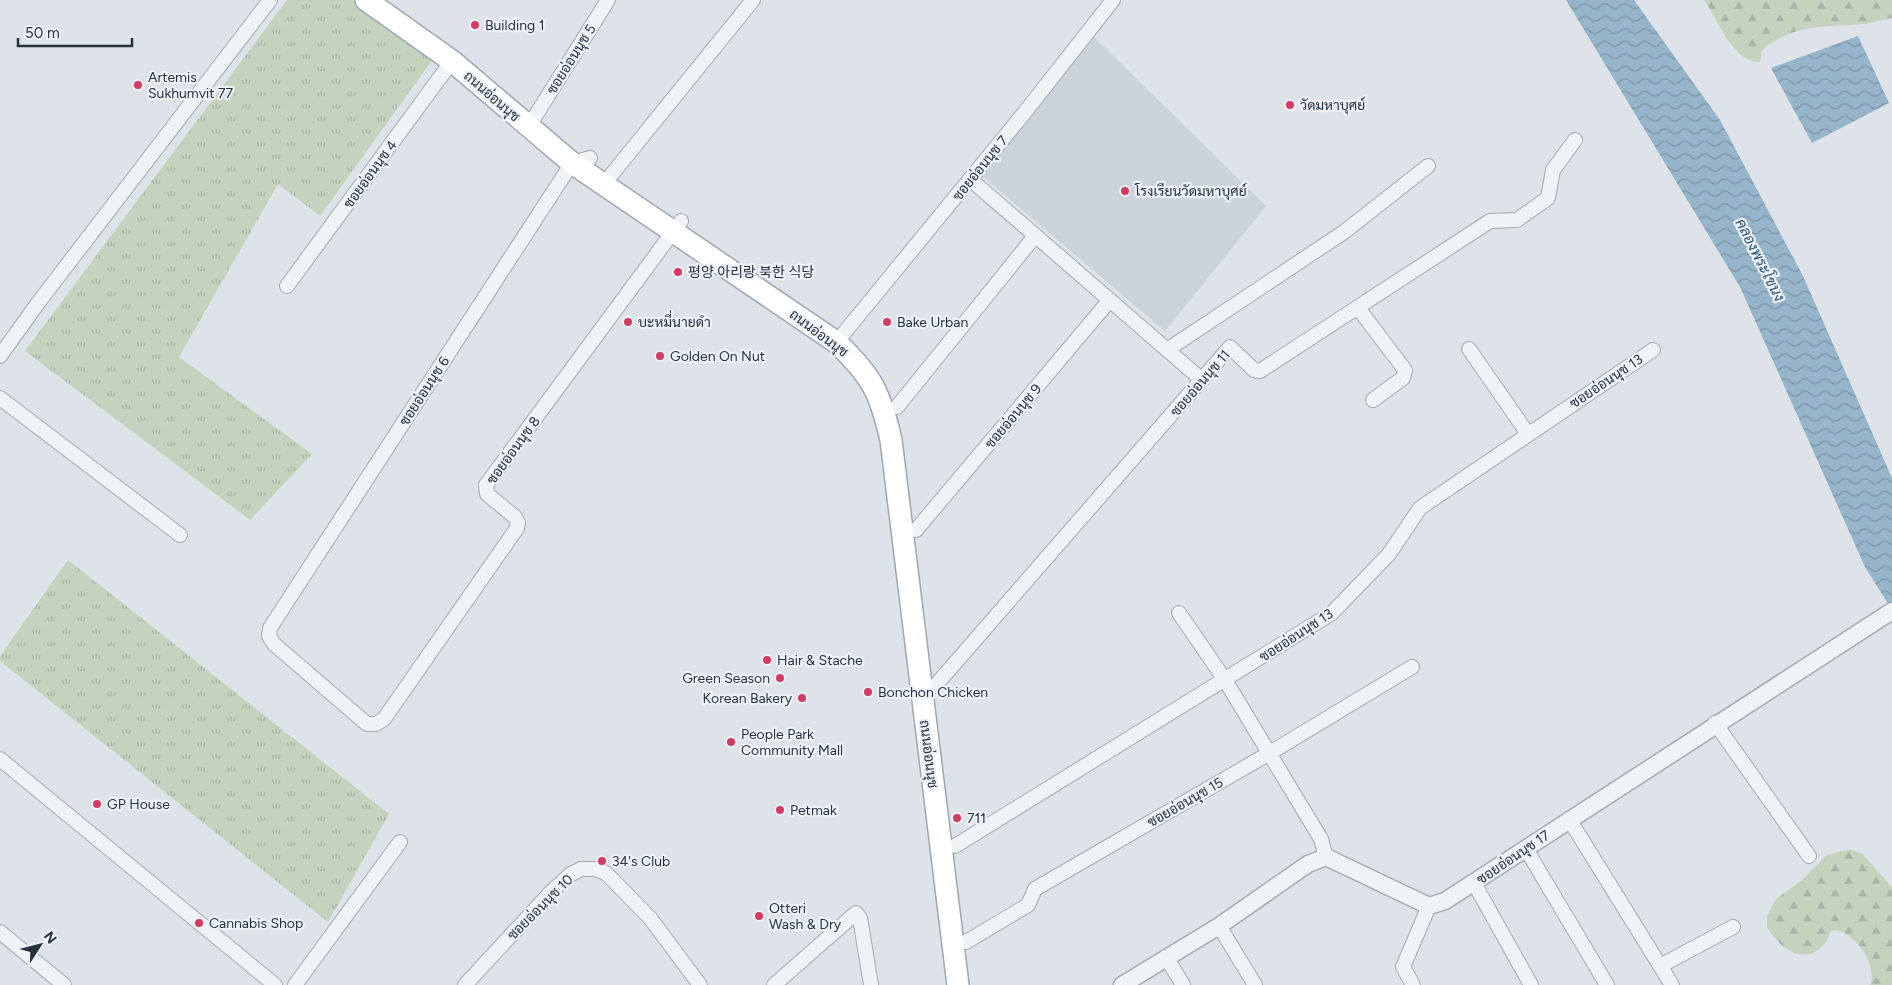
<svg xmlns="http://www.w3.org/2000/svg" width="1892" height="985" viewBox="0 0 1892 985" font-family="Figtree,'Noto Sans KR',Sarabun,sans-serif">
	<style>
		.built { fill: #cbd2da }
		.grass { fill: url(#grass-tufts) }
		.forest { fill: url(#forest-firs) }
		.water { fill: url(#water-waves) }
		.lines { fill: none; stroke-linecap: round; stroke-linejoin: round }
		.minor-casing { stroke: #a2aab2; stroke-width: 16 }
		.tertiary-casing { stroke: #a2aab2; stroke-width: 19 }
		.primary-casing { stroke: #9ca8b4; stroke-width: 24 }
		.minor { stroke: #f0f3f6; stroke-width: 14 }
		.tertiary { stroke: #f0f3f6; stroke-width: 16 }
		.primary { stroke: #fff; stroke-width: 21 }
		.poi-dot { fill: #d43b63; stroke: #edf1f6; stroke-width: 2 }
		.labels { text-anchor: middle; stroke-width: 4.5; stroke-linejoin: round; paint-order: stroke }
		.poi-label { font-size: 14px; fill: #26323f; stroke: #edf1f6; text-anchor: start }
		.street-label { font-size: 14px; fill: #26323f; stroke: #edf1f6 }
		.water-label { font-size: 15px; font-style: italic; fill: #2e5675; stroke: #edf1f6 }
	</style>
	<defs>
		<pattern id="grass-tufts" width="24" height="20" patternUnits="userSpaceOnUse" patternTransform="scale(1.25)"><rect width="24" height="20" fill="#c5d2be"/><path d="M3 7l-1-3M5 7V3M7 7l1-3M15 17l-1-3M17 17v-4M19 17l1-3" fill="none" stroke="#a9b5a4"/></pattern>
		<pattern id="forest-firs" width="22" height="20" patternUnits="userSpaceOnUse" patternTransform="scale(1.25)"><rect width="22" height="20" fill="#c5d2be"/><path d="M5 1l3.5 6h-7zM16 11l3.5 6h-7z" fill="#a9b5a4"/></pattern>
		<pattern id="water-waves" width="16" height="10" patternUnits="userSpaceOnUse" patternTransform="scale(1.25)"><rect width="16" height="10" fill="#96b5ca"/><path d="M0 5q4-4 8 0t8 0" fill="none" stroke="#7a94a5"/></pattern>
	</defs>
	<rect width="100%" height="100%" fill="#dde3e8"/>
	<!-- built -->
	<path class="built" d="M1094,37L1266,206L1165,331L982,176Z"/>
	<!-- grass -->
	<g class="grass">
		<path d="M287,0H353L435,56L320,216L278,184L179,357L312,454L250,520L25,351Z"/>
		<path d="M68,560L389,814L328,922L0,661V656Z"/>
	</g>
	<!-- forest -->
	<g class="forest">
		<path d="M1704,0H1892V18C1883,19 1874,23 1865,24C1826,27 1795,23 1762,50L1760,62C1732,62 1718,19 1704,0Z"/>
		<path d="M1850,849L1862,854L1892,887V985H1870C1879,966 1852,926 1831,931C1817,969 1784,956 1767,927V916L1776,899L1802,880L1827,855Z"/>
	</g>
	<!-- water -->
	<g class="water">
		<path d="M1566,0H1634L1720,120L1803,276L1892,478V610L1865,567L1740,287Z"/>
		<path d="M1858,36L1889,103L1812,143L1771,68Z"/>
	</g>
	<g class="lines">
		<defs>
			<g id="minor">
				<path d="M534,118L608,0"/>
				<path d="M590,158L572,163L270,628L269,636L274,644L367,724H376L384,719L517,528L518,523L515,517L487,494L486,485L681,221"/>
				<path d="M612,174L753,0"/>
				<path d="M970,179L1202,380"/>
				<path d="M287,286L452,61"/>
				<path d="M1358,308L1405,370L1403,378L1373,400"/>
				<path d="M844,333L1025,112L1113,0"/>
				<path d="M1469,349L1528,434"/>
				<path d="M1167,350L1344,232L1428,166"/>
				<path d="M0,356L38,303L270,0"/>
				<path d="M0,398L180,535"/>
				<path d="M897,407L1035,236"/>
				<path d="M916,530L1109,301"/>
				<path d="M1179,613L1225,680L1321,839L1326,857"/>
				<path d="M935,686L1230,347L1254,370L1260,371L1490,221L1517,220L1548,198L1553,170L1575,140"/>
				<path d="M1715,723L1809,856"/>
				<path d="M0,759L275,985"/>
				<path d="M1569,819L1672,985"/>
				<path d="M955,846L1332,613L1389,554L1420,508L1653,350"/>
				<path d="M1526,849L1607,985"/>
				<path d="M1474,883L1531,985"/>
				<path d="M1219,926L1255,985"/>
				<path d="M0,932L64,985"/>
				<path d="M966,942L1028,905L1035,889L1268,754L1412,667"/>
				<path d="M1166,957L1183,985"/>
				<path d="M1660,966L1733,927"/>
				<path d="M295,985L400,842"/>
				<path d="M465,985L551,892L571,874L581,869H595L606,873L650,918L700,985"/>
				<path d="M774,985L856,913L860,918L871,985"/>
				<path d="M1413,985L1403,967L1429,906"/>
			</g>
			<path id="tertiary" d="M1122,985L1219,926L1308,864L1326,857L1429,906L1445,901L1892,611"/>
			<path id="primary" d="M366,0L452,61L572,163L836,342C872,376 880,392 891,440L958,985"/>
		</defs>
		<!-- minor casing -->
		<use href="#minor" class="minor-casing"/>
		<!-- tertiary casing -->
		<use href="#tertiary" class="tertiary-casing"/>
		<!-- primary casing -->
		<use href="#primary" class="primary-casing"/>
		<!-- minor -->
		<use href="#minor" class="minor"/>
		<!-- tertiary -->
		<use href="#tertiary" class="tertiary"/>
		<!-- primary -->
		<use href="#primary" class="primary"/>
	</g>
	<!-- markers -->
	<g class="poi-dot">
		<circle cx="475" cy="25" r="5"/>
		<circle cx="138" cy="85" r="5"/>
		<circle cx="1290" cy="105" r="5"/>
		<circle cx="1125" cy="191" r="5"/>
		<circle cx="678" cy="272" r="5"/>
		<circle cx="628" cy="322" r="5"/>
		<circle cx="887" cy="322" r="5"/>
		<circle cx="660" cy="356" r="5"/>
		<circle cx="767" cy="660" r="5"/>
		<circle cx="780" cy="678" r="5"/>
		<circle cx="868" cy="692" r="5"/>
		<circle cx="802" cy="698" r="5"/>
		<circle cx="731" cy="742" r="5"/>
		<circle cx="97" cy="804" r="5"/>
		<circle cx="780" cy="810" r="5"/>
		<circle cx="957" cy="818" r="5"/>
		<circle cx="602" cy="861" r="5"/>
		<circle cx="759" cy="916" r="5"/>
		<circle cx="199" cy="923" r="5"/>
	</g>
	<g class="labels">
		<!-- poi labels -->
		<g class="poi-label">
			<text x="485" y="30">Building 1</text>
			<text x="148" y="82">Artemis<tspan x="148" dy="16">Sukhumvit 77</tspan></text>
			<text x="1300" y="110">วัดมหาบุศย์</text>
			<text x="1135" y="196">โรงเรียนวัดมหาบุศย์</text>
			<text x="688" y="277">평양 아리랑 북한 식당</text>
			<text x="638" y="327">บะหมี่นายดำ</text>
			<text x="897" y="327">Bake Urban</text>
			<text x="670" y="361">Golden On Nut</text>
			<text x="777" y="665">Hair &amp; Stache</text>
			<text x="770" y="683" text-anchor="end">Green Season</text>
			<text x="878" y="697">Bonchon Chicken</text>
			<text x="792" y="703" text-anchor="end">Korean Bakery</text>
			<text x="741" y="739">People Park<tspan x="741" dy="16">Community Mall</tspan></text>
			<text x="107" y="809">GP House</text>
			<text x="790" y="815">Petmak</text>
			<text x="967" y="823">711</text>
			<text x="612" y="866">34's Club</text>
			<text x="769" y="913">Otteri<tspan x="769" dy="16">Wash &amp; Dry</tspan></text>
			<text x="209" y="928">Cannabis Shop</text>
		</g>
		<!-- street labels -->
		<g class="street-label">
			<text transform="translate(571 59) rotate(-58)" y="5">ซอยอ่อนนุช 5</text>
			<text transform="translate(492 96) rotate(41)" y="5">ถนนอ่อนนุช</text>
			<text transform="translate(980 168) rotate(-51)" y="5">ซอยอ่อนนุช 7</text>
			<text transform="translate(370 174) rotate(-54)" y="5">ซอยอ่อนนุช 4</text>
			<text transform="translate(819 333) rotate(37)" y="5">ถนนอ่อนนุช</text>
			<text transform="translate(1606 381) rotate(-34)" y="5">ซอยอ่อนนุช 13</text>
			<text transform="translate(1200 383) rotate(-49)" y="5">ซอยอ่อนนุช 11</text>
			<text transform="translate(424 391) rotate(-57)" y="5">ซอยอ่อนนุช 6</text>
			<text transform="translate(1013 416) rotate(-50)" y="5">ซอยอ่อนนุช 9</text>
			<text transform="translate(513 450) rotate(-54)" y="5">ซอยอ่อนนุช 8</text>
			<text transform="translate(1296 635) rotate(-33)" y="5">ซอยอ่อนนุช 13</text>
			<text transform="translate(929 754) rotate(83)" y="5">ถนนอ่อนนุช</text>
			<text transform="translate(1185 802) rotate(-30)" y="5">ซอยอ่อนนุช 15</text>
			<text transform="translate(1513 857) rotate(-34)" y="5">ซอยอ่อนนุช 17</text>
			<text transform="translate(540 907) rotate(-45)" y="5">ซอยอ่อนนุช 10</text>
		</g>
		<!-- water labels -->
		<g class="water-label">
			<text transform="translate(1760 260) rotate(63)" y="5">คลองพระโขนง</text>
		</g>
	</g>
	<!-- north arrow -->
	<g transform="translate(40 945) rotate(54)" stroke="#edf1f6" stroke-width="4" paint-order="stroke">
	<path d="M0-4L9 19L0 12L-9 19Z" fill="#26323f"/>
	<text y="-8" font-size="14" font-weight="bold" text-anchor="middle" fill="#26323f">N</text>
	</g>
	<!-- scale -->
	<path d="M18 38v8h114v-8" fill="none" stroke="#26323f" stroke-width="2.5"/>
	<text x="25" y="38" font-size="15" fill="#26323f" stroke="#edf1f6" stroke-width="4" paint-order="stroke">50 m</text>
</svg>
